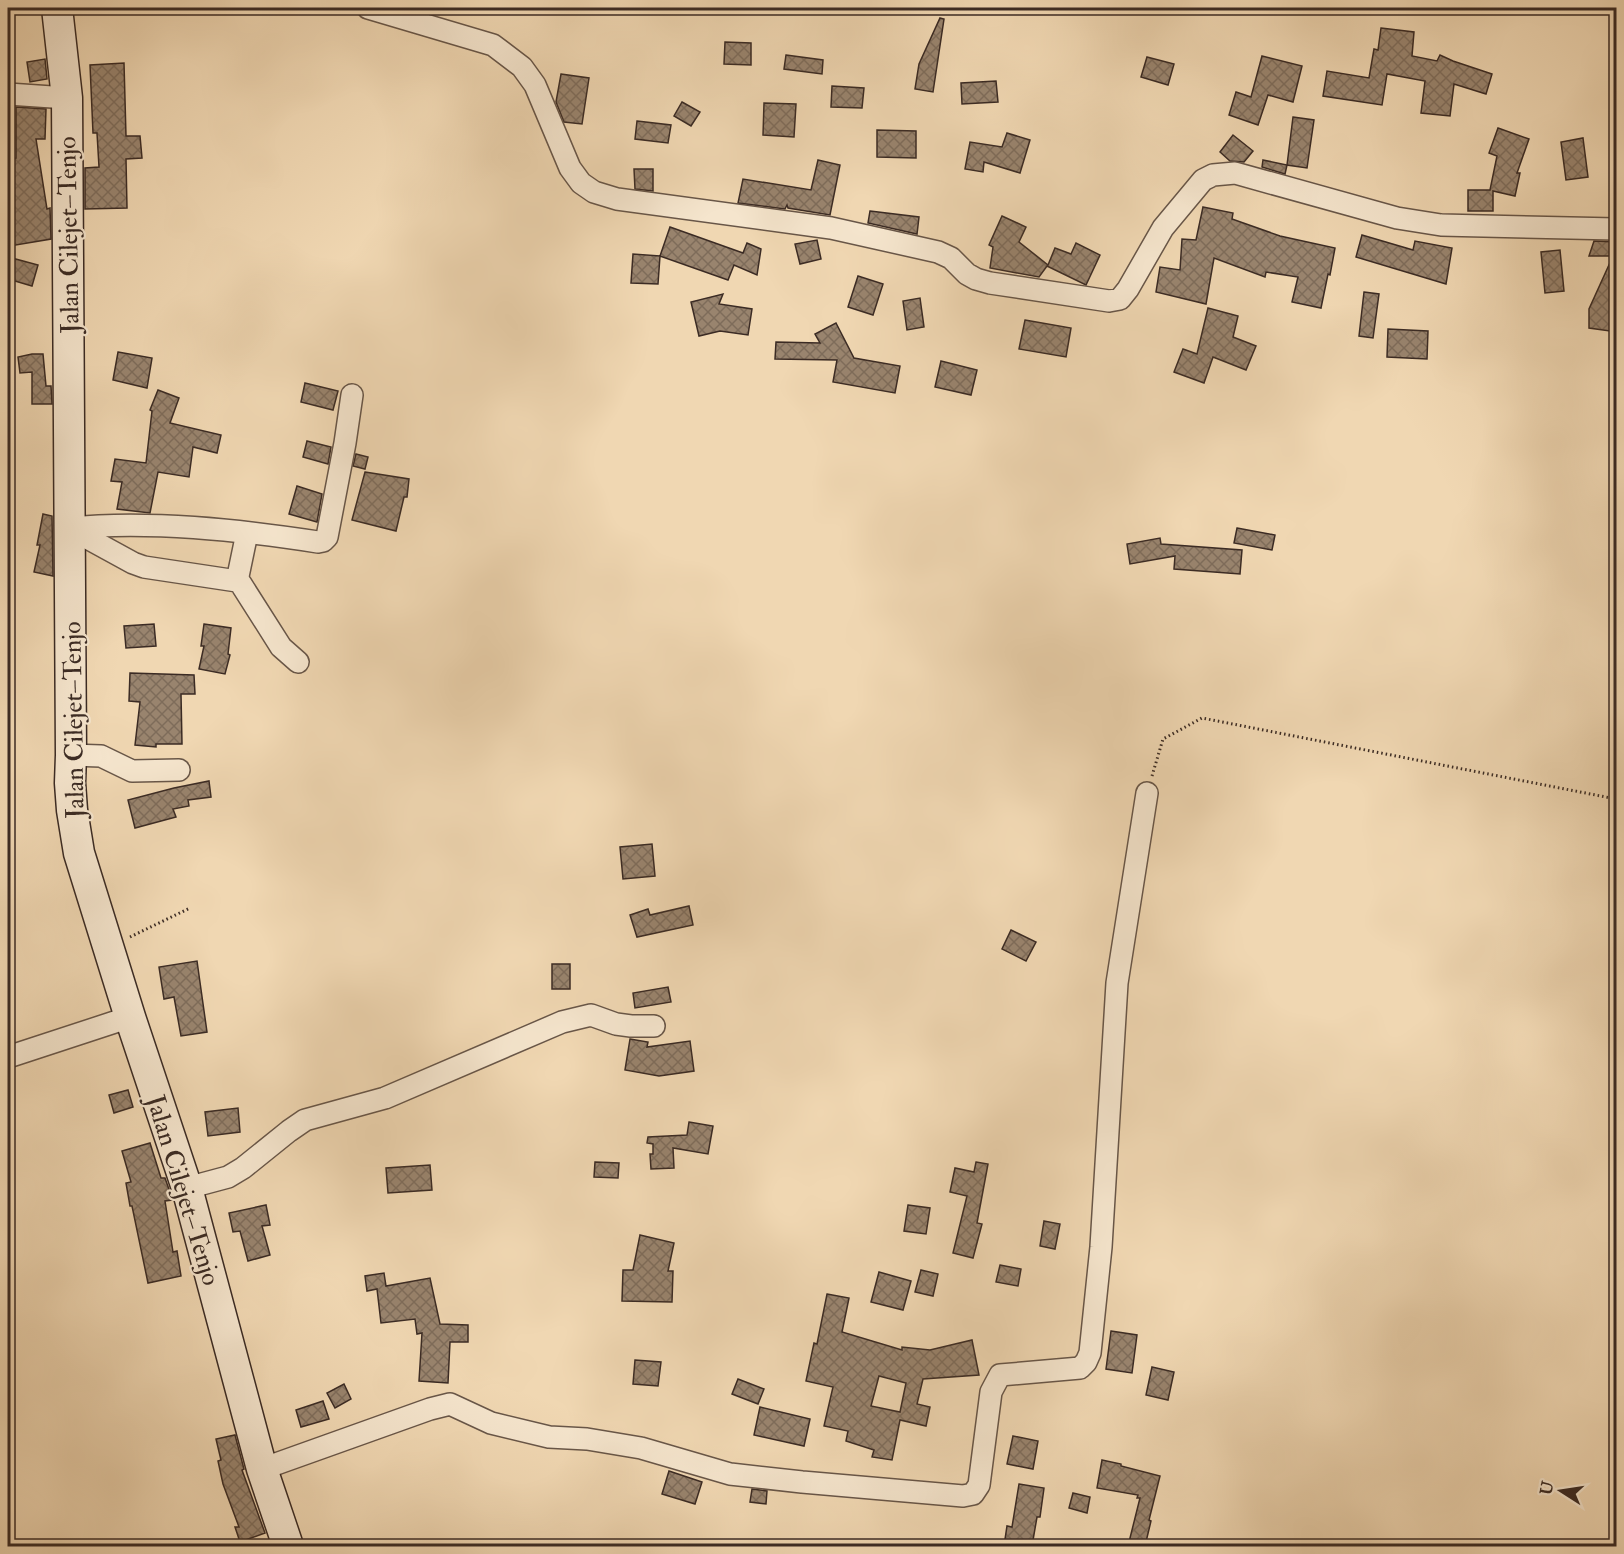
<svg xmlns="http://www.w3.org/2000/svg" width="1624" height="1554" viewBox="0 0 1624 1554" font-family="'IM FELL Double Pica',serif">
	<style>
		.building { fill: url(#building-cross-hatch); stroke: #3b2b24; stroke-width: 1.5; fill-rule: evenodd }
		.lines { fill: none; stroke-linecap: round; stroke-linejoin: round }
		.street-casing { stroke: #685648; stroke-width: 24 }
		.secondary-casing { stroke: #3b2b24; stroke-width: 33 }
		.path { stroke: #3b2b24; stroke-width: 3; stroke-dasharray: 1.5 3; stroke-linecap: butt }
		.street { stroke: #f5e5cd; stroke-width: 21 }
		.secondary { stroke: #f5e5cd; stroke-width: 30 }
		.labels { text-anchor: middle; stroke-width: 4.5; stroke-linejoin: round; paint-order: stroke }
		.street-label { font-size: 26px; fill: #3b2b24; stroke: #f5e5cd }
	</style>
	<defs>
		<pattern id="building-cross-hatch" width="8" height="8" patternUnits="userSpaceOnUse" patternTransform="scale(1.5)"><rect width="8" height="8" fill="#99846e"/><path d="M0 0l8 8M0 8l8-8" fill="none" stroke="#7e6c5a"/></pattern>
	</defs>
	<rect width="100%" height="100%" fill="#f0d7b2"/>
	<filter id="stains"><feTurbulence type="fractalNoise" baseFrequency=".00333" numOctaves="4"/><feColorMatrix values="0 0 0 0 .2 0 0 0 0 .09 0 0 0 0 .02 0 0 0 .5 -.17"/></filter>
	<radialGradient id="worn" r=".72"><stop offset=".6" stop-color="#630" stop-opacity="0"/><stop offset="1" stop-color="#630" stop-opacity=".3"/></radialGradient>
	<!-- building -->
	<g class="building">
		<path d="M940,18L944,19L933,92L915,89L919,64Z"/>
		<path d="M1381,28L1414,32L1412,56L1437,61L1440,55L1453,61L1492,74L1486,94L1454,84L1450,116L1421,113L1425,81L1387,74L1382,105L1323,96L1327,71L1369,78L1374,49L1378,50Z"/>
		<path d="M725,42L751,43V65L724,64Z"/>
		<path d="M786,55L823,60L822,74L784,69Z"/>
		<path d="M1262,56L1302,66L1293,102L1268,95L1258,125L1229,115L1236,92L1251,97Z"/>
		<path d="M1147,57L1174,64L1168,85L1141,77Z"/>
		<path d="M45,59L47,79L30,82L27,62Z"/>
		<path d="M124,63L126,136H140L142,158L126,159L127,208L85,209V168L99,167L97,133H93L90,65Z"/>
		<path d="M561,74L589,78L582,124L564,122L556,102Z"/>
		<path d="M996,81L998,102L962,104L961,83Z"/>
		<path d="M832,86L864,88L862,108L831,107Z"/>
		<path d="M682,102L700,112L691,126L674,116Z"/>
		<path d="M764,103L796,104L794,137L763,135Z"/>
		<path d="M16,107L46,109L45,139H36L47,209L50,208L51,239L10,246L8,230V159L16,158Z"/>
		<path d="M1293,117L1314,120L1307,168L1287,165Z"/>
		<path d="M637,121L671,125L668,143L635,139Z"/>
		<path d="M1498,128L1529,139L1517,173H1520L1515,196L1493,191V211H1468V190H1490L1497,156L1489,153Z"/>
		<path d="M877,130L916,131V158L877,157Z"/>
		<path d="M1007,133L1030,140L1020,173L984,162L983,172L965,169L970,142L1002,147Z"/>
		<path d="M1233,135L1253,151L1244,162L1230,161L1220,152Z"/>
		<path d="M1583,138L1588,177L1566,180L1561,142Z"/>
		<path d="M818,160L840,165L830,215L788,208L787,205L785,209L738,203L743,179L811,190Z"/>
		<path d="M1263,160L1287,165L1285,174L1262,167Z"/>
		<path d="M634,169H653V191L635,189Z"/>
		<path d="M1203,207L1233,213L1232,219L1280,236L1335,248L1330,275L1328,274L1321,308L1292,302L1298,277L1266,272L1265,277L1214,258L1206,304L1156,292L1160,267L1180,270L1182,239L1196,240Z"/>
		<path d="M870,211L919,217L917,234L868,223Z"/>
		<path d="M1002,216L1026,227L1019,242L1048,265L1055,248L1071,254L1076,243L1100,255L1086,285L1047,266L1039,277L990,268L993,247L989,245Z"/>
		<path d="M670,227L743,253L747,243L761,249L757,275L734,265L728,280L660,256L658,284L631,283L633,254L660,256Z"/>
		<path d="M1362,235L1413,250L1415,241L1452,248L1446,284L1356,257Z"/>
		<path d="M817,240L821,259L800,264L795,244Z"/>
		<path d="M1594,241L1617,242V332L1589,328V309L1613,256H1589Z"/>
		<path d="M1560,250L1564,291L1545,293L1541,252Z"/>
		<path d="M12,258L38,265L32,286L8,279V260L13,261Z"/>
		<path d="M858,276L883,284L873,315L848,307Z"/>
		<path d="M1364,292L1379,294L1373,338L1359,336Z"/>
		<path d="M723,294L719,304L752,309L748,335L720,331L699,336L691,302Z"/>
		<path d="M920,298L924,327L907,330L903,301Z"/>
		<path d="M1208,308L1238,316L1233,337L1256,346L1246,370L1213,357L1204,383L1174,372L1183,349L1197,354Z"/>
		<path d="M1025,320L1071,328L1066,357L1019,349Z"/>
		<path d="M836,323L854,358L900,366L895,393L833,382L837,360L775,359L776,342L820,343L815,334Z"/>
		<path d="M1388,329L1428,331L1427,359L1387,357Z"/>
		<path d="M118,352L152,358L147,388L113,380Z"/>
		<path d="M32,354H43L46,386H51L52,404H32V372L20,373L18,357Z"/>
		<path d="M941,361L977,370L971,395L935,387Z"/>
		<path d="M305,383L338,391L333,410L301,402Z"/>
		<path d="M158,390L179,398L170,423L221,435L217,453L193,447L189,477L158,472L150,513L117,509L122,482L111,481L115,459L146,463L152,411L150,410Z"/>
		<path d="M307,441L331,447L328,464L303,457Z"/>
		<path d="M356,454L368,457L365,469L353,466Z"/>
		<path d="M365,472L409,479L407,497H404L396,531L352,520Z"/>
		<path d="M297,486L322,494L317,522L289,514Z"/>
		<path d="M43,514L52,516L53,576L34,572L40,545H37Z"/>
		<path d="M1237,528L1275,535L1272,550L1234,543Z"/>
		<path d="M1160,538L1161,544L1242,550L1240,574L1174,569L1175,556L1130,564L1127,544Z"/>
		<path d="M154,624L156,646L126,648L124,626Z"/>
		<path d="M204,624L231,628L228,654L230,655L225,674L199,669L204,646H201Z"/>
		<path d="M130,673L194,675L195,694H181L182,744H156V747L135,745L140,702L129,701Z"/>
		<path d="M209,781L211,797L188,800L189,806L173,809L176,817L135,828L128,800L174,788Z"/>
		<path d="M652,844L655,876L623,879L620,847Z"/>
		<path d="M689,906L693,925L637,937L630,915L648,909L650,915Z"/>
		<path d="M1011,930L1036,942L1026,961L1002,949Z"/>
		<path d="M197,961L207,1032L181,1036L174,997L164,999L159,967Z"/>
		<rect x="552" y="964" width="18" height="25"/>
		<path d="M668,987L671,1002L635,1008L633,993Z"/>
		<path d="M630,1039L648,1042L647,1047L690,1041L694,1071L659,1076L625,1070Z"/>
		<path d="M128,1090L133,1107L114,1113L109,1095Z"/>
		<path d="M238,1108L240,1132L208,1136L205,1112Z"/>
		<path d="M689,1122L713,1126L708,1154L673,1148L674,1168L651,1169L650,1154H653V1144L647,1143L648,1137L687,1135Z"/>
		<path d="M150,1143L161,1178H165L172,1198V1200L165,1201L173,1252L177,1251L181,1276L148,1283L132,1206H130L126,1183L131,1182L122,1151Z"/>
		<path d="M595,1162L619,1163L618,1178L594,1177Z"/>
		<path d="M976,1162L988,1164L977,1223L982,1224L973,1258L953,1253L967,1196L950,1192L955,1168L974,1172Z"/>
		<path d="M430,1165L432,1190L388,1193L386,1168Z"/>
		<path d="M266,1205L270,1225L262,1226L270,1255L248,1261L240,1231L233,1232L229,1213Z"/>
		<path d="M908,1205L930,1208L926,1234L904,1231Z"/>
		<path d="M1044,1221L1060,1224L1055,1249L1040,1246Z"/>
		<path d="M640,1235L674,1243L668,1271H673L672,1302L622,1301L623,1270H633Z"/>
		<path d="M1000,1265L1021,1269L1018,1286L996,1282Z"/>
		<path d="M921,1270L938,1274L933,1296L915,1292Z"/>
		<path d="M879,1272L911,1281L903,1310L871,1302Z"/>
		<path d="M384,1273L386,1286L430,1278L440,1324L468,1325V1342H450L448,1383L419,1381L422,1333L417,1334L415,1319L381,1323L377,1289L367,1291L365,1276Z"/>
		<path d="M827,1294L849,1298L842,1332L902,1350V1347L930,1350L972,1340L979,1375L923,1379L917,1404L930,1407L926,1426L900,1420L892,1460L872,1457L874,1450L846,1441L848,1431L824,1426L833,1387L806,1381L814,1343L817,1344ZM879,1376L906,1383L900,1412L871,1406Z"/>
		<path d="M1111,1331L1137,1335L1132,1373L1106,1369Z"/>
		<path d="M635,1360L661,1362L658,1386L633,1384Z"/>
		<path d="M1152,1367L1174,1372L1168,1400L1146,1395Z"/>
		<path d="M738,1379L764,1389L758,1404L732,1394Z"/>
		<path d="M344,1384L351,1399L335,1408L327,1393Z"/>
		<path d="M323,1401L329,1419L301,1427L296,1410Z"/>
		<path d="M760,1407L810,1419L804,1446L754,1435Z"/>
		<path d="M235,1435L244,1469L242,1470L265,1533L240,1542L235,1527H239L223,1484L218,1461L221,1460L216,1439Z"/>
		<path d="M1013,1436L1038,1441L1033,1469L1007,1464Z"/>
		<path d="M1102,1460L1121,1464V1466L1160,1476L1149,1520L1151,1521L1145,1546H1128L1140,1498H1137L1138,1495L1097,1488Z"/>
		<path d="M669,1471L702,1482L695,1504L662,1494Z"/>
		<path d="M1019,1484L1044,1488L1040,1517H1037L1032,1546H1004L1007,1526L1012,1527Z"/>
		<path d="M752,1489L767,1491L766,1504L750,1502Z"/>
		<path d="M1073,1493L1090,1497L1087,1513L1069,1508Z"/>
	</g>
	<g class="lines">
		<defs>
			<g id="street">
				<path d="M368,8L493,45L522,67L535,85L570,168L581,183L594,192L617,199L831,228L938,252L951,258L967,274L976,279L990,283L1109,301L1120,299L1128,289L1163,228L1203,180L1213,175L1235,173L1397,218L1441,225L1616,229"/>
				<path d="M8,94L67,98"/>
				<path d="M69,528C149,520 239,530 318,542L323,541L327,537L345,443L352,395"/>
				<path d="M69,528L133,563L144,567L237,581L241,584L281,647L298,662"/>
				<path d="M237,581L247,533"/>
				<path d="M71,755L101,756L132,771L179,770"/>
				<path d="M8,1057L130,1017"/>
				<path d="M187,1188L228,1177L243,1168L289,1131L305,1120L385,1098L562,1022L591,1015L616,1024L631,1026H654"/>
				<path d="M262,1469L430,1409L450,1404L491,1423L549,1437L587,1439L641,1448L730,1474L802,1482L963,1496L973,1494L979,1485L991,1392L1000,1375L1080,1368L1086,1362L1090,1353L1101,1247L1117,983L1147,793"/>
			</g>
			<path id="secondary" d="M57,8L67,98L71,755L70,783L72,810L79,853L130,1017L187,1188L262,1469L288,1546"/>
		</defs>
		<!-- street casing -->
		<use href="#street" class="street-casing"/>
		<!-- secondary casing -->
		<use href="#secondary" class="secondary-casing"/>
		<!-- path -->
		<g class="path">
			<path d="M1152,776L1163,739L1202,718L1616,799"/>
			<path d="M130,937L190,908"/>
		</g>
		<!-- street -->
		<use href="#street" class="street"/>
		<!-- secondary -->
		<use href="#secondary" class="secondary"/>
	</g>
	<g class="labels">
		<!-- street labels -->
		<g class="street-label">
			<text transform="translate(68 235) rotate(-91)" y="9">Jalan Cilejet–Tenjo</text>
			<text transform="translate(73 720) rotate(-91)" y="9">Jalan Cilejet–Tenjo</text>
			<text transform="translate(184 1190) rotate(73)" y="9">Jalan Cilejet–Tenjo</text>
		</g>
	</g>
	<!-- margin -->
	<rect width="1624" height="1554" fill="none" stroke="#f0d7b2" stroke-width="30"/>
	<rect x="9" y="9" width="1606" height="1536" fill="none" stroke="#3b2b24" stroke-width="3"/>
	<rect x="15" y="15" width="1594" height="1524" fill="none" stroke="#3b2b24" stroke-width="1.5"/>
	<!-- north arrow -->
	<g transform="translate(1561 1491) rotate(282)" stroke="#f5e5cd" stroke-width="4.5" paint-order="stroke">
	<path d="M0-4.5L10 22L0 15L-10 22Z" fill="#3b2b24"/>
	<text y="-9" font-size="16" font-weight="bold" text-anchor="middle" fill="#3b2b24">U</text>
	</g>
	<rect width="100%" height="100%" filter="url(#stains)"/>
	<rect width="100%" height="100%" fill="url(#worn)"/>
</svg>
